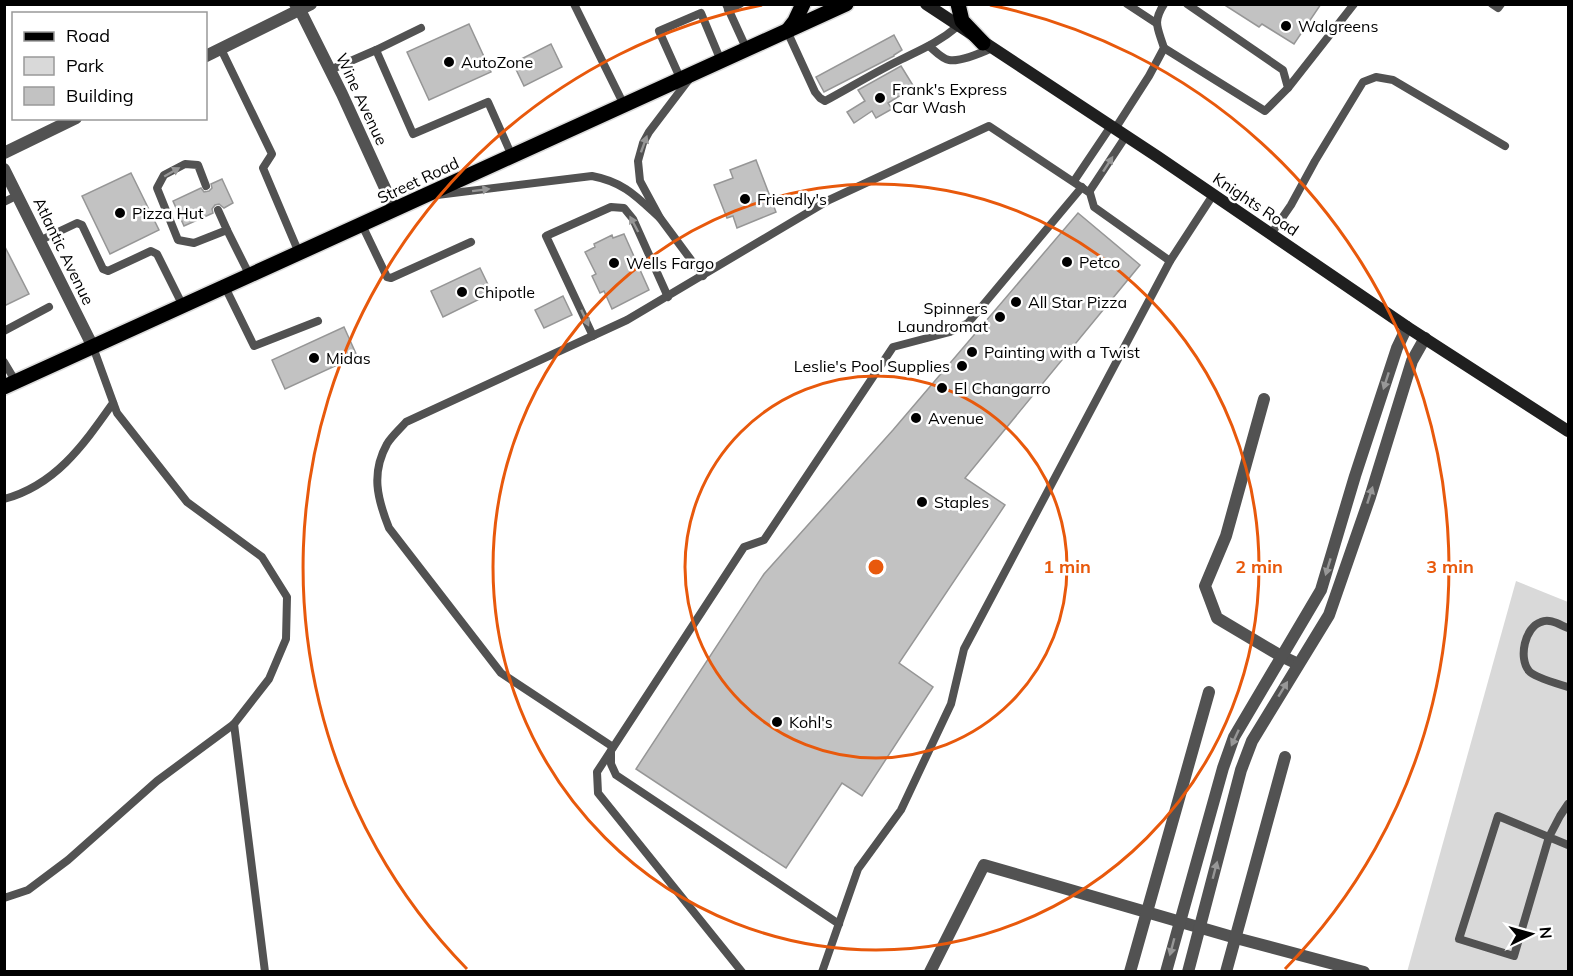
<svg xmlns="http://www.w3.org/2000/svg" width="1573" height="976" viewBox="0 0 1573 976" font-family="Mulish,sans-serif">
	<style>
		.green { fill: #d9d9d9 }
		.building { fill: #c2c2c2; stroke: #969696; stroke-width: 1.5 }
		.lines { fill: none; stroke-linecap: round; stroke-linejoin: round }
		.primary-casing { stroke: #dbdbdb; stroke-width: 18 }
		.lane { stroke: #525252; stroke-width: 8 }
		.street { stroke: #525252; stroke-width: 12 }
		.secondary { stroke: #1f1f1f; stroke-width: 12 }
		.primary { stroke: #000; stroke-width: 15 }
		.oneway { fill: #979797 }
		.ring { fill: none; stroke: #e8590c; stroke-width: 3 }
		.poi-dot { fill: #000; stroke: #fff; stroke-width: 2 }
		.labels { text-anchor: middle; stroke-width: 5; stroke-linejoin: round; paint-order: stroke }
		.poi-label { font-size: 16px; fill: #000; stroke: #fff; text-anchor: start }
		.street-label { font-size: 16px; fill: #000; stroke: #fff }
		.centre { fill: #e8590c; stroke: #fff; stroke-width: 3 }
		.ring-label { font-size: 18px; text-anchor: middle; font-weight: bold; fill: #e8590c; stroke: #fff; stroke-width: 5; stroke-linejoin: round; paint-order: stroke }
	</style>
	<rect width="100%" height="100%" fill="#fff"/>
	<!-- green -->
	<path class="green" d="M1516,581L1568,602V971L1407,972Z"/>
	<!-- building -->
	<g class="building">
		<path d="M1223,4H1321L1294,44L1262,24L1259,27Z"/>
		<path d="M469,24L491,72L429,100L407,52Z"/>
		<path d="M894,35L902,50L894,55V56L824,92L816,77Z"/>
		<path d="M551,44L562,67L524,86L513,63Z"/>
		<path d="M901,66L914,87L888,103L892,109L876,118L872,111L854,123L847,112L865,101L858,90Z"/>
		<path d="M756,160L776,212L737,228L733,216L727,218L714,185L733,178L730,170Z"/>
		<path d="M131,173L159,230L110,254L82,196Z"/>
		<path d="M222,179L233,203L224,208L219,204L215,205L212,209L213,213L184,226L173,201L201,188L204,192L209,191L212,188L211,184Z"/>
		<path d="M1078,213L1140,265L965,478L1005,505L899,663L933,687L862,796L842,783L786,868L636,769L764,574L893,430Z"/>
		<path d="M624,234L649,290L612,309L604,291L600,293L592,276L596,274L585,252L595,247L594,244L612,235L613,238Z"/>
		<path d="M4,245L29,294L4,306Z"/>
		<path d="M480,268L492,293L443,317L431,291Z"/>
		<path d="M563,296L572,315L544,328L535,310Z"/>
		<path d="M344,327L357,356L285,389L272,360Z"/>
	</g>
	<g class="lines">
		<defs>
			<g id="primary">
				<path d="M958,4L962,21L983,43"/>
				<path d="M788,30L795,21L803,4"/>
				<path d="M4,387L846,4"/>
			</g>
		</defs>
		<!-- primary casing -->
		<use href="#primary" class="primary-casing"/>
		<!-- lane -->
		<g class="lane">
			<path d="M574,4L624,105"/>
			<path d="M726,4L747,50"/>
			<path d="M1127,4L1156,23"/>
			<path d="M1492,4L1498,8L1501,4"/>
			<path d="M728,10L740,4"/>
			<path d="M787,31L815,92L820,98L825,101C849,88 872,74 896,62C920,50 938,43 958,26"/>
			<path d="M929,46C935,51 942,59 949,60C961,62 981,53 992,48"/>
			<path d="M1164,48L1265,111L1288,88L1283,70L1187,4"/>
			<path d="M221,49L272,154L263,168L299,253"/>
			<path d="M376,50L421,28"/>
			<path d="M330,70L376,50L413,134L488,102L512,156"/>
			<path d="M690,78L649,132L643,143L638,161L640,181L660,218L703,276"/>
			<path d="M681,80L659,31L701,13L721,61"/>
			<path d="M1288,88L1354,4"/>
			<path d="M1115,129L1149,76L1164,48C1158,28 1152,23 1164,4"/>
			<path d="M1074,181L1111,126"/>
			<path d="M206,186L198,165L185,164L164,175L157,188L178,240L194,243L227,230L218,210"/>
			<path d="M1089,192L1126,136"/>
			<path d="M437,195L592,176C624,182 637,197 660,218"/>
			<path d="M4,202L18,195"/>
			<path d="M362,225L387,277L391,278L471,242"/>
			<path d="M227,230L250,276"/>
			<path d="M1271,234L1291,205L1315,161L1363,82L1376,77L1393,80L1505,146"/>
			<path d="M41,240L77,223L82,225L103,269L108,271L151,251L157,254L183,306"/>
			<path d="M225,287L254,346L318,321"/>
			<path d="M4,331L49,307"/>
			<path d="M593,336L546,236L611,207L624,208L633,219L668,297"/>
			<path d="M4,362L16,382"/>
			<path d="M4,499C56,485 84,444 113,403"/>
			<path d="M1568,628C1560,625 1550,618 1541,622C1525,627 1518,658 1529,671C1535,678 1559,684 1568,687"/>
			<path d="M234,724L265,972"/>
			<path d="M613,747L501,673L389,528C377,498 371,473 387,444C392,436 400,429 406,422L627,320L829,200L989,126L1090,193L1094,207L1170,261"/>
			<path d="M611,751V764L616,775L839,924"/>
			<path d="M1568,804L1560,816L1549,837L1514,956L1459,939L1498,816L1568,845"/>
			<path d="M4,898L28,890L68,860L157,781L234,724L269,679L286,639L287,597L262,557L187,502L117,413L93,347"/>
			<path d="M742,972L598,793L597,772L744,547L764,540L893,347L950,332L968,323L1082,187"/>
			<path d="M822,972L858,869L901,810L951,704L964,649L1170,261L1213,195"/>
		</g>
		<!-- street -->
		<g class="street">
			<path d="M295,4L300,10L342,94L395,210"/>
			<path d="M206,56L311,4"/>
			<path d="M4,153L76,118"/>
			<path d="M4,169L93,347"/>
			<path d="M1264,399L1226,536L1205,586L1217,618L1281,656L1298,664"/>
			<path d="M930,972L984,865L1236,938L1364,972"/>
			<path d="M1130,972L1209,692"/>
			<path d="M1166,972L1223,768L1234,737L1321,590L1355,476L1397,348L1407,327"/>
			<path d="M1188,972L1241,770L1252,741L1329,615L1370,497L1412,361L1425,338"/>
			<path d="M1226,972L1285,757"/>
		</g>
		<!-- secondary -->
		<path class="secondary" d="M926,4L1158,157L1407,327L1568,431"/>
		<!-- primary -->
		<use href="#primary" class="primary"/>
	</g>
	<!-- one-way arrows -->
	<defs><path id="oneway-solid" d="M-6-.8H1V-3.2L6.5 0L1 3.2V.8H-6Z" transform="scale(1.5)"/></defs>
	<g class="oneway">
		<use href="#oneway-solid" transform="translate(644 144) rotate(-70)"/>
		<use href="#oneway-solid" transform="translate(1108 164) rotate(-57)"/>
		<use href="#oneway-solid" transform="translate(172 172) rotate(-30)"/>
		<use href="#oneway-solid" transform="translate(481 190) rotate(-7)"/>
		<use href="#oneway-solid" transform="translate(634 224) rotate(-118)"/>
		<use href="#oneway-solid" transform="translate(585 318) rotate(65)"/>
		<use href="#oneway-solid" transform="translate(1386 381) rotate(108)"/>
		<use href="#oneway-solid" transform="translate(1370 495) rotate(-72)"/>
		<use href="#oneway-solid" transform="translate(1328 567) rotate(107)"/>
		<use href="#oneway-solid" transform="translate(1283 689) rotate(-59)"/>
		<use href="#oneway-solid" transform="translate(1235 738) rotate(115)"/>
		<use href="#oneway-solid" transform="translate(1215 870) rotate(-75)"/>
		<use href="#oneway-solid" transform="translate(1172 947) rotate(105)"/>
	</g>
	<!-- distance rings -->
	<g class="ring">
		<circle cx="876" cy="567" r="191"/>
		<circle cx="876" cy="567" r="383"/>
		<path d="M467 969A574 574 0 0 1 762 5M990 5A574 574 0 0 1 1285 969"/>
	</g>
	<!-- markers -->
	<g class="poi-dot">
		<circle cx="1286" cy="26" r="6"/>
		<circle cx="449" cy="62" r="6"/>
		<circle cx="880" cy="98" r="6"/>
		<circle cx="745" cy="199" r="6"/>
		<circle cx="120" cy="213" r="6"/>
		<circle cx="1067" cy="262" r="6"/>
		<circle cx="614" cy="263" r="6"/>
		<circle cx="462" cy="292" r="6"/>
		<circle cx="1016" cy="302" r="6"/>
		<circle cx="1000" cy="317" r="6"/>
		<circle cx="972" cy="352" r="6"/>
		<circle cx="314" cy="358" r="6"/>
		<circle cx="962" cy="366" r="6"/>
		<circle cx="942" cy="388" r="6"/>
		<circle cx="916" cy="418" r="6"/>
		<circle cx="922" cy="502" r="6"/>
		<circle cx="777" cy="722" r="6"/>
	</g>
	<g class="labels">
		<!-- poi labels -->
		<g class="poi-label">
			<text x="1298" y="32">Walgreens</text>
			<text x="461" y="68">AutoZone</text>
			<text x="892" y="95">Frank's Express<tspan x="892" dy="18">Car Wash</tspan></text>
			<text x="757" y="205">Friendly's</text>
			<text x="132" y="219">Pizza Hut</text>
			<text x="1079" y="268">Petco</text>
			<text x="626" y="269">Wells Fargo</text>
			<text x="474" y="298">Chipotle</text>
			<text x="1028" y="308">All Star Pizza</text>
			<text x="988" y="314" text-anchor="end">Spinners<tspan x="988" dy="18">Laundromat</tspan></text>
			<text x="984" y="358">Painting with a Twist</text>
			<text x="326" y="364">Midas</text>
			<text x="950" y="372" text-anchor="end">Leslie's Pool Supplies</text>
			<text x="954" y="394">El Changarro</text>
			<text x="928" y="424">Avenue</text>
			<text x="934" y="508">Staples</text>
			<text x="789" y="728">Kohl's</text>
		</g>
		<!-- street labels -->
		<g class="street-label">
			<text transform="translate(362 99) rotate(65)" y="6">Wine Avenue</text>
			<text transform="translate(418 180) rotate(-25)" y="6">Street Road</text>
			<text transform="translate(1256 204) rotate(34)" y="6">Knights Road</text>
			<text transform="translate(64 251) rotate(64)" y="6">Atlantic Avenue</text>
		</g>
	</g>
	<circle cx="876" cy="567" r="9" class="centre"/>
	<g class="ring-label">
		<text x="1067" y="573">1 min</text>
		<text x="1259" y="573">2 min</text>
		<text x="1450" y="573">3 min</text>
	</g>
	<!-- border -->
	<rect width="1573" height="976" fill="none" stroke="#000000" stroke-width="12"/>
	<!-- legend -->
	<rect x="12" y="12" width="195" height="108" fill="#ffffff" stroke="#999999" stroke-width="1.5"/>
	<rect x="24" y="32" width="30" height="9" fill="#000000" stroke="#999999" stroke-width="1.5"/>
	<text x="66" y="42" font-size="18" fill="#000000">Road</text>
	<rect x="24" y="57" width="30" height="18" fill="#d9d9d9" stroke="#999999" stroke-width="1.5"/>
	<text x="66" y="72" font-size="18" fill="#000000">Park</text>
	<rect x="24" y="87" width="30" height="18" fill="#c2c2c2" stroke="#999999" stroke-width="1.5"/>
	<text x="66" y="102" font-size="18" fill="#000000">Building</text>
	<!-- north arrow -->
	<g transform="translate(1531 934) rotate(85)" stroke="#ffffff" stroke-width="4.5" paint-order="stroke">
	<path d="M0-4.5L10 22L0 15L-10 22Z" fill="#000000"/>
	<text y="-9" font-size="16" font-weight="bold" text-anchor="middle" fill="#000000">N</text>
	</g>
</svg>
